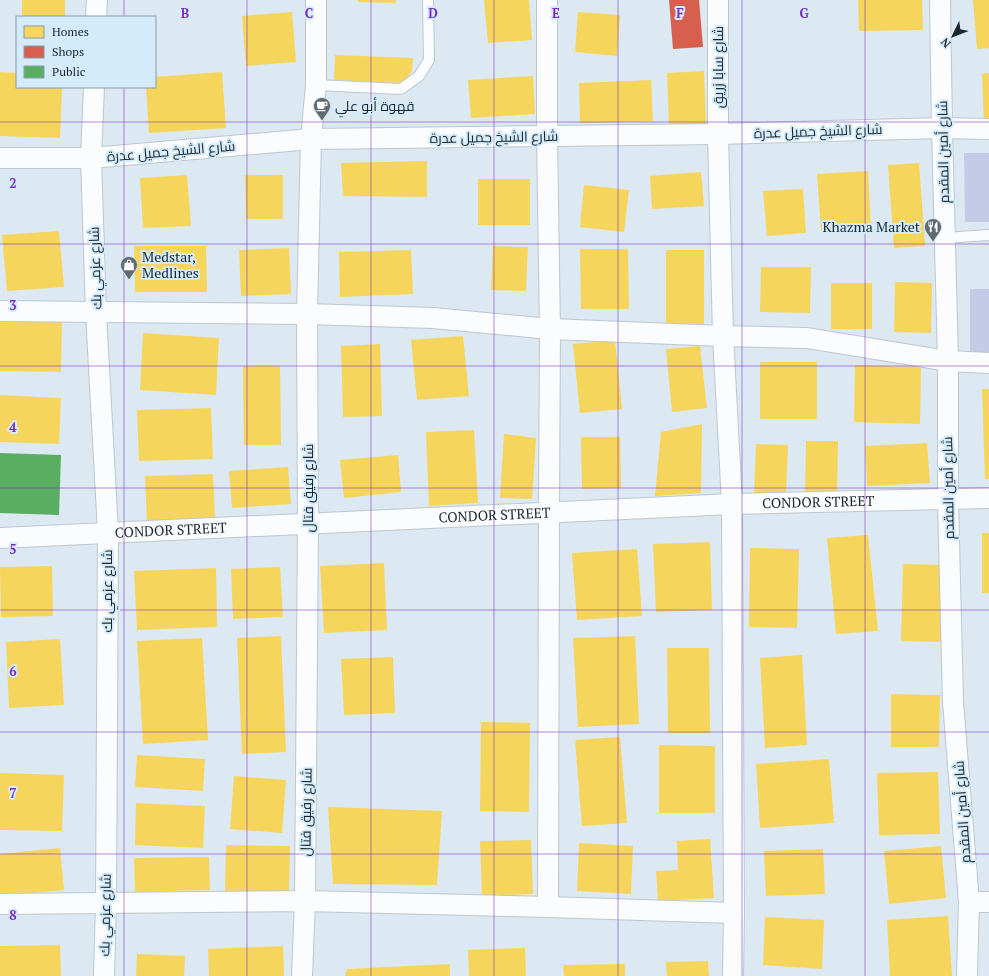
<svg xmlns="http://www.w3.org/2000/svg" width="989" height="976" viewBox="0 0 989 976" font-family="'PT Serif',Cairo,serif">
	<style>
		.green { fill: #c4cbe7 }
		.homes { fill: #f6d55c }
		.shops { fill: #d6604d }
		.public { fill: #5aae61 }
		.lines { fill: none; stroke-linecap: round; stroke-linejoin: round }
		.service-casing { stroke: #bdc7ce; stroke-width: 12 }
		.minor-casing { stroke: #bdc7ce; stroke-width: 22 }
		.service { stroke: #fafcfd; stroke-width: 10 }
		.minor { stroke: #fafcfd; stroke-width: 20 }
		.grid { fill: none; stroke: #7b2cbf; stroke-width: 1; stroke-opacity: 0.55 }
		.labels { text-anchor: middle; stroke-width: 4; stroke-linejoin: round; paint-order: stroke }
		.street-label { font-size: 14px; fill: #1c252b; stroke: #d3ebfb }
		.poi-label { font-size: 14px; fill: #1c252b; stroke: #d3ebfb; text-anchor: start }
		.grid-label { font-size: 13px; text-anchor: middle; font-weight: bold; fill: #7b2cbf; stroke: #d3ebfb; stroke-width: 4; stroke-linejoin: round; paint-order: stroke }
	</style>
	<rect width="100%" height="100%" fill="#dce9f2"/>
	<!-- green -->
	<g class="green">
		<path d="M964,153H989V222H965Z"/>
		<rect x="970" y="289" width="19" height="67"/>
	</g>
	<!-- homes -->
	<g class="homes">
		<rect x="22" y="0" width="43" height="17"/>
		<path d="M358,0H396V3L358,2Z"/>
		<path d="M484,0H529L532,40L488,43Z"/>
		<path d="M858,0H922L923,30L859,31Z"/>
		<path d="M973,0H989V48L977,49Z"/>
		<path d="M292,12L296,62L246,66L242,16Z"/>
		<path d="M578,12L620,15L617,56L575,52Z"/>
		<path d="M335,55L413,58L412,71L403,83L334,80Z"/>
		<path d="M704,71L706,124L669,125L667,73Z"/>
		<path d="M0,72L17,73V87H62L60,138L0,136Z"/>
		<path d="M222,72L226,128L149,133L146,87H155V77Z"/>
		<path d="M989,73V122H984L982,74Z"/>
		<path d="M533,76L535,114L471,118L468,80Z"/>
		<path d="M651,80L653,121L580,123L579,83Z"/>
		<path d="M427,161V197L343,196L341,163Z"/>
		<path d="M919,163L925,246L894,248L888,165Z"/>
		<path d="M868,171L871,228L821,231L817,174Z"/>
		<path d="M701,172L704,206L652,209L650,176Z"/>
		<path d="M187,175L191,226L143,228L140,178Z"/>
		<path d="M245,175H283V219H246Z"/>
		<rect x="478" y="179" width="52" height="46"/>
		<path d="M584,185L629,190L624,232L580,227Z"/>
		<path d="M803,189L806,233L767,236L763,191Z"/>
		<path d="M59,231L64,287L7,291L2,235Z"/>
		<path d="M134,246H206L207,292H135Z"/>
		<path d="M493,246L528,247L526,291L491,290Z"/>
		<path d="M289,248L291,294L241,296L239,250Z"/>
		<path d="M580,249H628L629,309H581Z"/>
		<path d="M411,250L413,294L340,297L339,252Z"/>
		<rect x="666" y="250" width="38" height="76"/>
		<path d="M761,267H811L810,313L760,312Z"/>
		<path d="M895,282L932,283L931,333L894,332Z"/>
		<rect x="831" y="283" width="41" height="46"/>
		<path d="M0,320L62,321L61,372L0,371Z"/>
		<path d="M143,333L219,338L216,395L140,390Z"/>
		<path d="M463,336L469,396L417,400L411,340Z"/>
		<path d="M615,340L622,409L580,413L573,344Z"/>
		<path d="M380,344L382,416L343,417L341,346Z"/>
		<path d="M700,346L707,408L672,412L666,349Z"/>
		<rect x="760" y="362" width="57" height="57"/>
		<path d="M855,365L921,367L920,424L854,422Z"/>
		<path d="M243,366H280L281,445H244Z"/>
		<path d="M982,389H989V479H985Z"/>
		<path d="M0,395L61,398L59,444L0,442Z"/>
		<path d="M211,408L213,459L139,461L137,410Z"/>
		<path d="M702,424L701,493L655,496L661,432Z"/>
		<path d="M474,430L478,503L429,506L426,432Z"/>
		<path d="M504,434L536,438L532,499L500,498Z"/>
		<path d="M581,437H620L621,488L582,489Z"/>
		<path d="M806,441H838L837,495L805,494Z"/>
		<path d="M927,443L930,483L867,486L865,446Z"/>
		<path d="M756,444L788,445L786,496L754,495Z"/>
		<path d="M398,455L401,492L344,498L340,460Z"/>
		<path d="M288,467L291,504L232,508L229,471Z"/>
		<path d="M213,474L215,518L147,521L145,476Z"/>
		<rect x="982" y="533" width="7" height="60"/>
		<path d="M868,535L878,631L836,634L827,538Z"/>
		<path d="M710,542L712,610L656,612L653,544Z"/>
		<path d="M750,548L799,549L797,628L749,627Z"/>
		<path d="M637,549L642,616L577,620L572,553Z"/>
		<path d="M384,563L387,630L324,633L320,566Z"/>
		<path d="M903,564L943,565L941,642L901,641Z"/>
		<path d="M52,566L53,616L1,617L0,567Z"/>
		<path d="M280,567L283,617L233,619L231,569Z"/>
		<path d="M216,568L217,627L137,630L134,571Z"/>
		<path d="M281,636L286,752L242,754L237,638Z"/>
		<path d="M635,636L639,724L578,727L573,638Z"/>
		<path d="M202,638L208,740L143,744L137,641Z"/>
		<path d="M60,639L64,705L9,708L6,642Z"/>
		<path d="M667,648H709L710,733H668Z"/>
		<path d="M802,655L807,745L765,748L760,658Z"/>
		<path d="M393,657L395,713L344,715L341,659Z"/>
		<path d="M891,694L940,695L939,747H891Z"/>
		<path d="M481,722L530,723L529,812L480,811Z"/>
		<path d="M620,737L627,823L582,826L575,740Z"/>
		<path d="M659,745L715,746V813H659Z"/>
		<path d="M137,755L205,759L203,791L135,787Z"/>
		<path d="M829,759L834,823L760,828L756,764Z"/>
		<path d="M938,772L940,834L879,835L877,773Z"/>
		<path d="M0,773L64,775L62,831L0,830Z"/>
		<path d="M234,776L286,780L282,833L230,829Z"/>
		<path d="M136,803L205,806L203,848L135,845Z"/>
		<path d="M328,807L442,811L437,885L333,884Z"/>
		<path d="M710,839L714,898L658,901L656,871L678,870L677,841Z"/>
		<path d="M531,840L533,894L482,896L480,841Z"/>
		<path d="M579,843L633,846L631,894L577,891Z"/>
		<path d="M226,845L290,846L289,892L225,891Z"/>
		<path d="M941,846L946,898L889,904L884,851Z"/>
		<path d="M60,848L64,890L0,896V854Z"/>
		<path d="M823,849L825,894L766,896L764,851Z"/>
		<path d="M209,857L210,890L135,892L134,858Z"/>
		<path d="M948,916L952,976H890L887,920Z"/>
		<path d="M765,917L824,920L822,969L763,965Z"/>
		<path d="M60,945L61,976H0V946Z"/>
		<path d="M283,946L284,976H209L208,949Z"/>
		<path d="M525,948L526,976H469L468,950Z"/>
		<path d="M137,954L185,956L184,976H136Z"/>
		<path d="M708,961L709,976H667L666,962Z"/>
		<path d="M450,964V976H345L347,969Z"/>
		<path d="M625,964V976H564L563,965Z"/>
	</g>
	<!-- shops -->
	<path class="shops" d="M669,0H699L703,47L673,49Z"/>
	<!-- public -->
	<path class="public" d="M0,453L61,455L59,515L0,513Z"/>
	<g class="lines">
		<defs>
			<g id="service">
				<path d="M316,85L401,89L419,76L429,60L428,0"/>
				<path d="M944,238L989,235"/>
			</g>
			<g id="minor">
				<path d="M547,0V136L550,329L549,512L548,907"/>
				<path d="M718,0V134L723,336L732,504L734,913L733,976"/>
				<path d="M940,0L942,128L948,361V499L953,702L969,902L967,976"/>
				<path d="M96,17L97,0"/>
				<path d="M94,87L91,158L96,313L108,532L106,903L104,976"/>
				<path d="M0,158H91L311,139L718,134L942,128L989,129"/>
				<path d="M0,311L307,314L433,318L550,329L723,336L807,338L948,361L989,363"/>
				<path id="s1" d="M0,538L732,504L989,498"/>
				<path d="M969,902H989"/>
				<path d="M0,904L305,901L548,907L734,913"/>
				<path d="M302,976L305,901L308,523L307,314L311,139L316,85V0"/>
			</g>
		</defs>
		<!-- service casing -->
		<use href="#service" class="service-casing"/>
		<!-- minor casing -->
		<use href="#minor" class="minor-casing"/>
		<!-- service -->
		<use href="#service" class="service"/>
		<!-- minor -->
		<use href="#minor" class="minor"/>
	</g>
	<!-- grid -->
	<path class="grid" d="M124,0V17M247,0V976M371,0V976M494,0V976M618,0V976M742,0V976M865,0V976M124,87V976M0,122H989M0,244H989M0,366H989M0,488H989M0,610H989M0,732H989M0,854H989"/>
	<!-- icons -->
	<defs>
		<symbol id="cafe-pin" viewBox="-11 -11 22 30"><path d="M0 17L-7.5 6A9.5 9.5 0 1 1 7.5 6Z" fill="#5f6a71" stroke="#d3ebfb"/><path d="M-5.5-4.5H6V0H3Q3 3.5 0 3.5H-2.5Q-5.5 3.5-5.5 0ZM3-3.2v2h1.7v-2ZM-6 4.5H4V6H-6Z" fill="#fff"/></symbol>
		<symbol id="restaurant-pin" viewBox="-11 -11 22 30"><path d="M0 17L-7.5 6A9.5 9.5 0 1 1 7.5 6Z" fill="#5f6a71" stroke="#d3ebfb"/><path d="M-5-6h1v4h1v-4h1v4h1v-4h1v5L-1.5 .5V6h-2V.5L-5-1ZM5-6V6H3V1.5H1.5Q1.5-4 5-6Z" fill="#fff"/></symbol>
		<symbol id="shop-pin" viewBox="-11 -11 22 30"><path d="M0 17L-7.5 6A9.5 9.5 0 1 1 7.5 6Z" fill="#5f6a71" stroke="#d3ebfb"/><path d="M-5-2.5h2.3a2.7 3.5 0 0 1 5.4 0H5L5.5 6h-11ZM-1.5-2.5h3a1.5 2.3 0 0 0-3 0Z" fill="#fff"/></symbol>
	</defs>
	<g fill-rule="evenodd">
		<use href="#cafe-pin" x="312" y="96" width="20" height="27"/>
		<use href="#restaurant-pin" x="923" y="217" width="20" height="27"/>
		<use href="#shop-pin" x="119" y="255" width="20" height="27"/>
	</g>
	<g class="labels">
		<!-- street labels -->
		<g class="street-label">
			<text transform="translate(718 67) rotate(-90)" y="5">شارع سابا زريق</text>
			<text transform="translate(818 131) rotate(-2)" y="5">شارع الشيخ جميل عدرة</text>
			<text transform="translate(494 137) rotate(-1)" y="5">شارع الشيخ جميل عدرة</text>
			<text transform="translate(171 151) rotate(-5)" y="5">شارع الشيخ جميل عدرة</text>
			<text transform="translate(943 152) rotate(-91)" y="5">شارع أمين المقدم</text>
			<text transform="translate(95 268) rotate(-92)" y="5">شارع عزمي بك</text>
			<text transform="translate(308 488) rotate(-90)" y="5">شارع رفيق فتال</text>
			<text transform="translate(948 488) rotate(-91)" y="5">شارع أمين المقدم</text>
			<text dy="5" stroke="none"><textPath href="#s1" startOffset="819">CONDOR STREET</textPath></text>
			<text dy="5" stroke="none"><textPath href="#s1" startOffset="495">CONDOR STREET</textPath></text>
			<text dy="5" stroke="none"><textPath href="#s1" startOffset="171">CONDOR STREET</textPath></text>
			<text transform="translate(107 591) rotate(-90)" y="5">شارع عزمي بك</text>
			<text transform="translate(306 812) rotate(-89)" y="5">شارع رفيق فتال</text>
			<text transform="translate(962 812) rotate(-94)" y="5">شارع أمين المقدم</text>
			<text transform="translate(105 915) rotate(-89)" y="5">شارع عزمي بك</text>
		</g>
		<!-- poi labels -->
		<g class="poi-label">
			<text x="335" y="111">قهوة أبو علي</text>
			<text x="920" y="232" text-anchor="end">Khazma Market</text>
			<text x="142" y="262">Medstar,<tspan x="142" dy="16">Medlines</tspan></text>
		</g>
	</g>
	<g class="grid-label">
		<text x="185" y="18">B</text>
		<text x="309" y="18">C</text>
		<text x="433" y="18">D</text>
		<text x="556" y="18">E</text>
		<text x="680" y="18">F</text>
		<text x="804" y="18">G</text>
		<text x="13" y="188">2</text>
		<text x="13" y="310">3</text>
		<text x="13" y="432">4</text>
		<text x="13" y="554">5</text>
		<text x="13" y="676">6</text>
		<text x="13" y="798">7</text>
		<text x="13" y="920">8</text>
	</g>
	<!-- legend -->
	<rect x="16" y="16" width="140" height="72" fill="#d3ebfb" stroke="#8a9ca8"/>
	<rect x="24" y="26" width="20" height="12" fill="#f6d55c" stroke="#8a9ca8"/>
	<text x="52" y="36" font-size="12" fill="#1c252b">Homes</text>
	<rect x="24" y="46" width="20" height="12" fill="#d6604d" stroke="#8a9ca8"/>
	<text x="52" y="56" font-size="12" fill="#1c252b">Shops</text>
	<rect x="24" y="66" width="20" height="12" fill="#5aae61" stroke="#8a9ca8"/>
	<text x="52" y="76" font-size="12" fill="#1c252b">Public</text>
	<!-- north arrow -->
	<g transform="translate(953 36) rotate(227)" stroke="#d3ebfb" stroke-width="3" paint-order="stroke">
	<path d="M0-3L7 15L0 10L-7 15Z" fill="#1c252b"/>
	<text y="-6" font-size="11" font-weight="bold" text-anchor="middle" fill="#1c252b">N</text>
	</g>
</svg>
